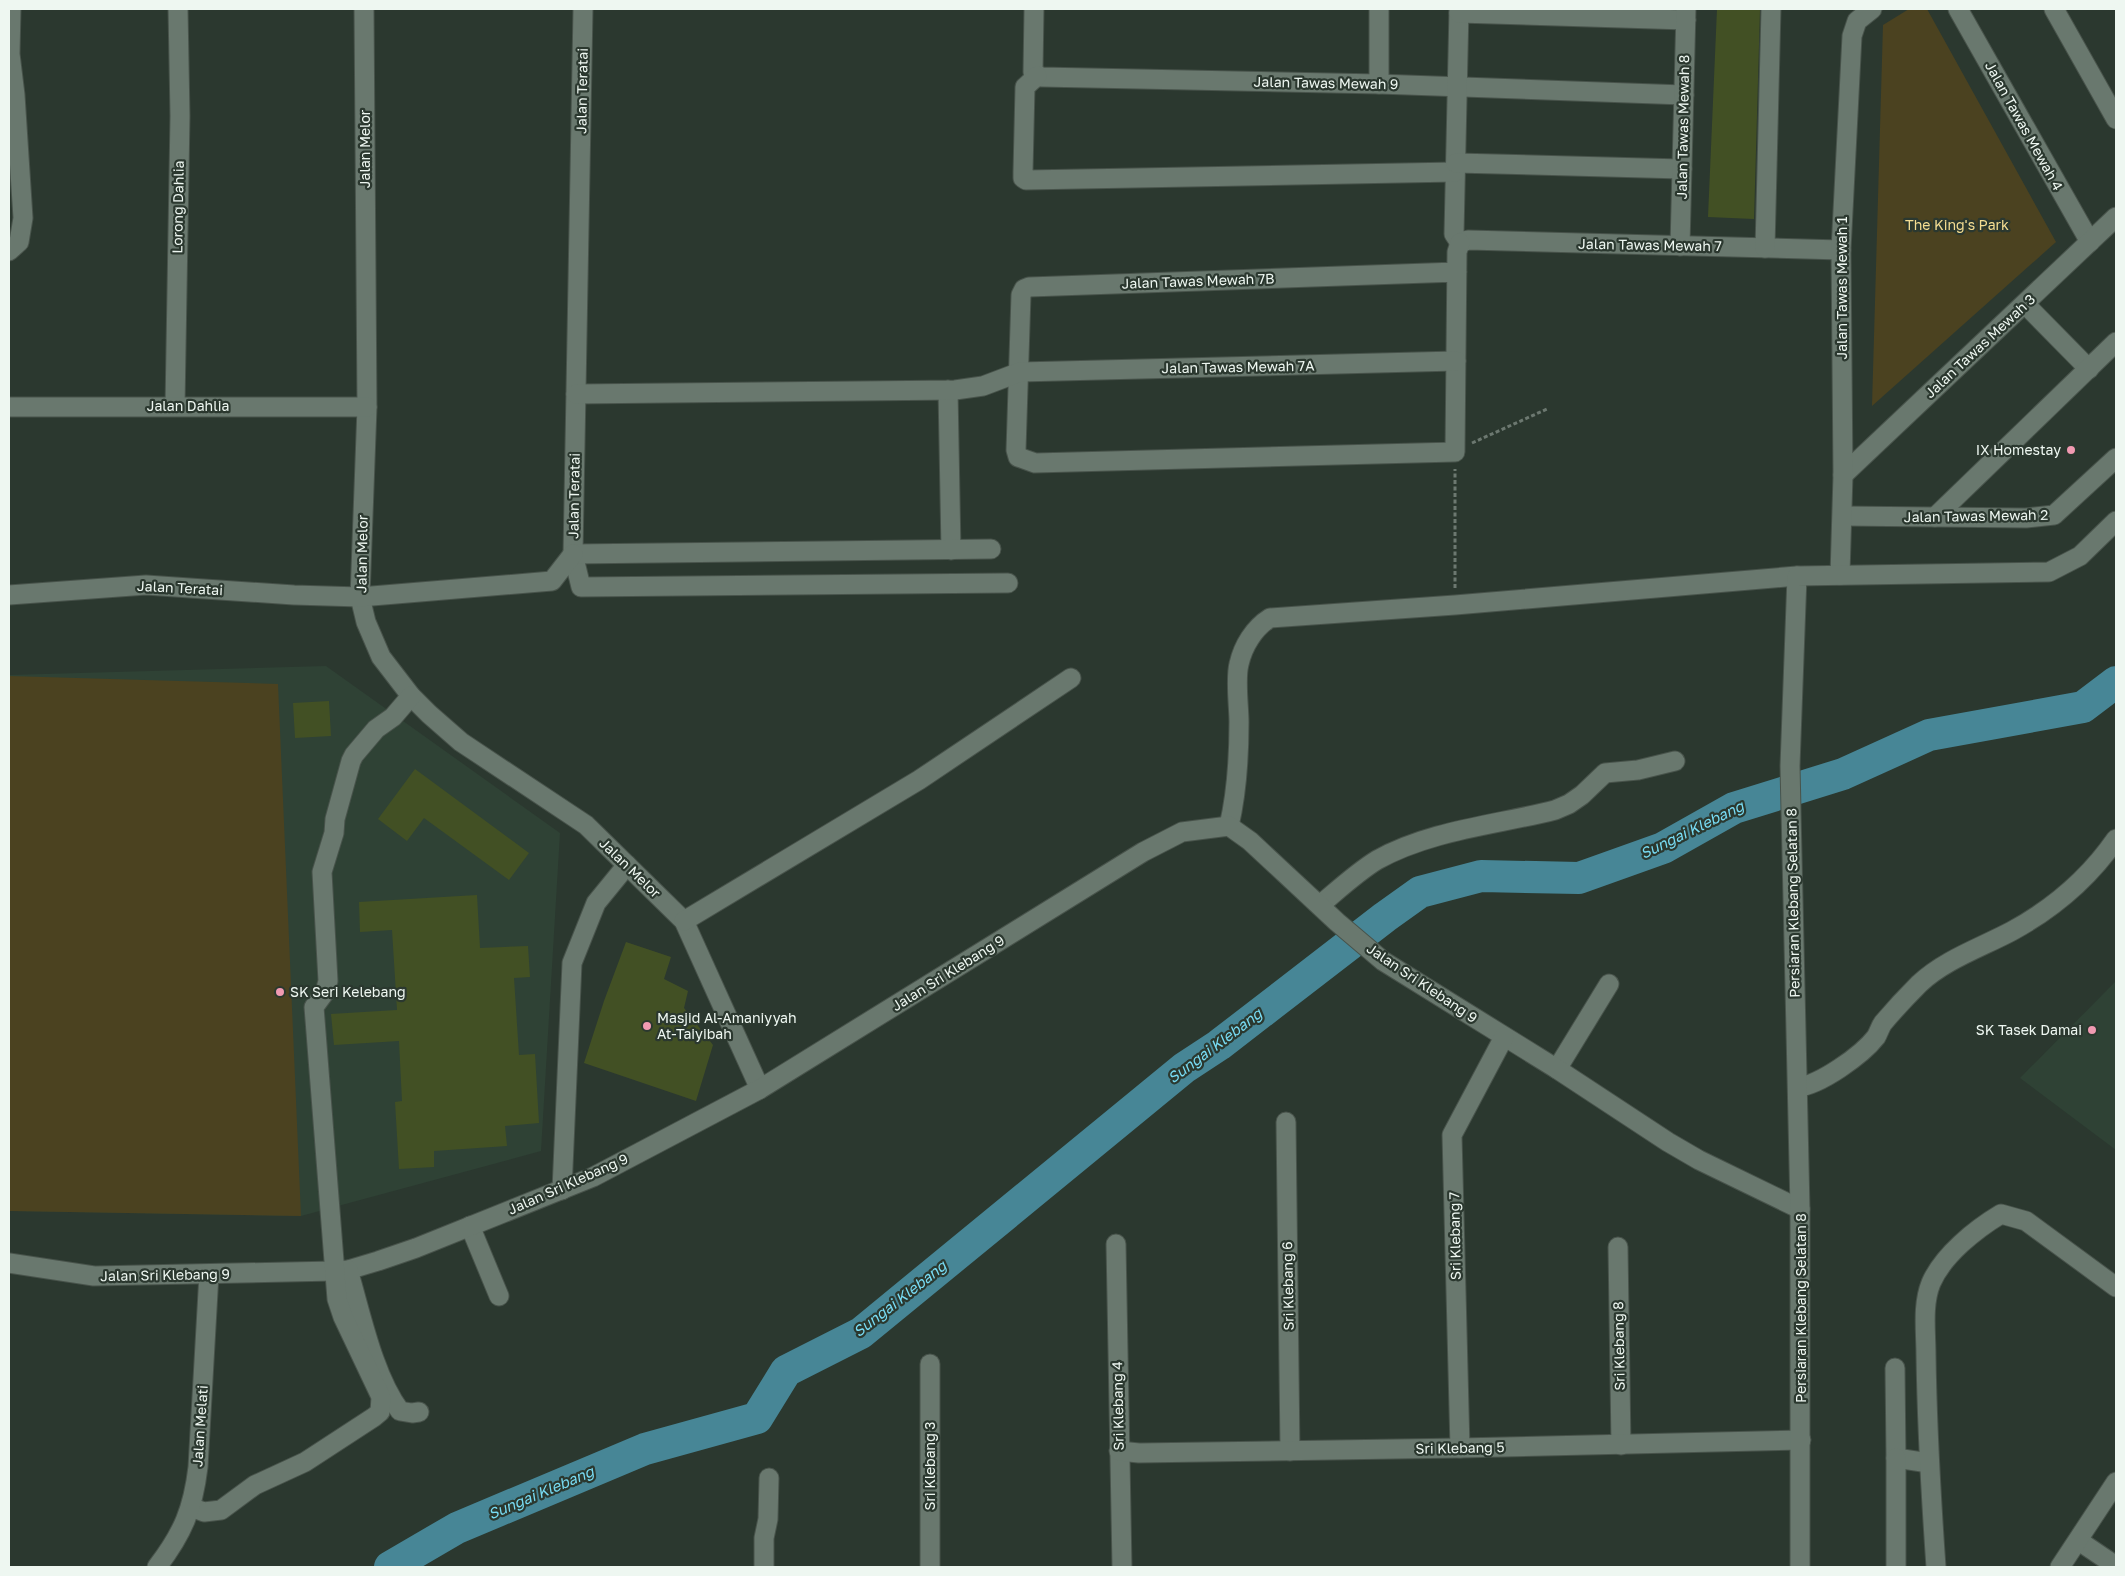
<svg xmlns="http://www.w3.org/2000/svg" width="2125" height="1576" viewBox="0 0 2125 1576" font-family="'Golos Text',sans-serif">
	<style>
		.built { fill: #2f4235 }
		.green { fill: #4b4220 }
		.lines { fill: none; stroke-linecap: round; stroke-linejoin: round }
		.river { stroke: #478696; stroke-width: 32 }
		.building { fill: #425024 }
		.minor-casing { stroke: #48534b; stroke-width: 21 }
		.path { stroke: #6c7870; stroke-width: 3; stroke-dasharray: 4 2.5; stroke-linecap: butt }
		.minor { stroke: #69786e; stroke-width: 19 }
		.poi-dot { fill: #f19ab2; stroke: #2b382f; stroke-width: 2 }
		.labels { text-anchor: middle; stroke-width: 4.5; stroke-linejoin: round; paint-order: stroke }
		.street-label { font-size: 14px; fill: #eef7f1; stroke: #2b382f }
		.park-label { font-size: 14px; fill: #f4dd91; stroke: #2b382f }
		.poi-label { font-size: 14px; fill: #eef7f1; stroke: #2b382f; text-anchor: end }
		.water-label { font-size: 15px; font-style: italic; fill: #78dcf4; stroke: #2b382f }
	</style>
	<rect width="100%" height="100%" fill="#2b382f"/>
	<!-- built -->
	<g class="built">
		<path d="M326,666L560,833L541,1151L301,1216L9,1211V675Z"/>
		<path d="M2116,981V1150L2020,1078Z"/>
	</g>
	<!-- green -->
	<g class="green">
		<path d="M1909,9H1927L2056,242L1872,406L1883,25Z"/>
		<path d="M9,676L278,684L301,1216L9,1211Z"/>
	</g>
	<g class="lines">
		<!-- river -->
		<path class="river" d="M390,1567L457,1528L645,1449L757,1418L786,1371L861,1333L1184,1068L1219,1045L1385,917L1420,892L1481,876L1579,878L1663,848L1734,808L1843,774L1929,735L2083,707L2116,682"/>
	</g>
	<!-- building -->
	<g class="building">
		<path d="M1717,9H1760L1754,219L1708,217Z"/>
		<path d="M329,701L331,736L295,738L293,703Z"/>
		<path d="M415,769L529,853L509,880L424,818L407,841L378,819Z"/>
		<path d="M477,895L480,948L528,946L530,977L514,978L519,1055L535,1054L539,1123L505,1126L507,1146L434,1151V1167L399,1169L395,1102L402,1101L399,1041L334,1045L331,1014L397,1010L392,930L360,932L359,902Z"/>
		<path d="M626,942L671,957L664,979L688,991L684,1008L713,1045L696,1101L584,1063L604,1001Z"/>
	</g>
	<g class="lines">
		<defs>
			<g id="minor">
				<path d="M364,9L367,407L360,597L366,622L381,657L411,696L429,714L461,742L586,825L684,921L760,1089"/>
				<path d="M583,9L573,554L581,587L1008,583"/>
				<path d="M1034,9L1033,72L1041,77L1379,84L1684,95"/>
				<path d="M1379,9V84"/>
				<path d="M1459,9L1454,234L1460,243"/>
				<path d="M1958,9L2090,242"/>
				<path d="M2054,9L2116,119"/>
				<path d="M1459,13L1686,20"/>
				<path d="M1037,76L1025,87L1023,172V178L1026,180L1455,172"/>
				<path d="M1456,163L1682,169"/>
				<path d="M1460,243L1468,240L1841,250"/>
				<path d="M1680,246L1686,9"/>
				<path d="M1765,248L1771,9"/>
				<path d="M9,251L19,242L23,218L15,95L10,54L11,9"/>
				<path d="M1457,272L1029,287L1024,289L1021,295L1016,450L1018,457L1035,463L1455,452L1457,252L1460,243"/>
				<path d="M2025,304L2089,369"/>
				<path d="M948,390L951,550"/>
				<path d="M576,394L955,390L983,386L1020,372L1456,361"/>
				<path d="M175,406L180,116L178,9"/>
				<path d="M9,407H367"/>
				<path d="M1843,475L2116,217"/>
				<path d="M1843,516L2026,518L2054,515L2116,458"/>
				<path d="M1935,517L2116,342"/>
				<path d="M573,554L991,549"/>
				<path d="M1840,575L1843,475L1841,250L1852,36L1857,21L1872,9"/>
				<path d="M9,595L146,585L294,595L360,597L552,581L573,554"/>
				<path d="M1229,826C1237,792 1239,757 1239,722C1239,707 1235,679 1239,664C1243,646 1254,628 1270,618L1455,605L1797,576"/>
				<path d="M1320,905C1338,890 1356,873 1377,860C1431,830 1496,825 1555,810L1569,804L1582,795L1605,773L1638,770L1675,761"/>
				<path d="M684,921L919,780L1071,678"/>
				<path d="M1557,1069L1609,984"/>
				<path d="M1798,1087C1820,1085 1862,1055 1876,1037C1879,1032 1880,1027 1883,1023C1894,1010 1907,996 1919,984C1944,960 1982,947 2012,931C2054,908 2089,878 2116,839"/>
				<path d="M1286,1122L1290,1451"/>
				<path d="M562,1190L572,963L596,903L627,865"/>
				<path d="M470,1226L499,1296"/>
				<path d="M1116,1244L1122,1567"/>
				<path d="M1618,1247L1621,1445"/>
				<path d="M9,1263L94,1276L334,1271L348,1270L378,1261L416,1248L593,1177L760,1089L1143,852L1182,832L1229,826L1250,841L1337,922L1383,961L1557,1069L1668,1142L1699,1160L1800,1209"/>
				<path d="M348,1270C361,1313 373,1375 400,1411L412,1413L419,1412"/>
				<path d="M930,1364V1567"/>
				<path d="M1895,1368L1896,1458L1929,1463"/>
				<path d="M1460,1448L1452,1135L1504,1037"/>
				<path d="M1119,1451L1139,1453L1460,1448L1801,1440"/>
				<path d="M1896,1458V1567"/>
				<path d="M191,1507L204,1512L221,1510L255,1485L305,1462L374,1417L380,1412L381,1397L343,1317L337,1299L314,1007L325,992L328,981L322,872L334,833L335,819L351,761L354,755L376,729L393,717L411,696"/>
				<path d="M2079,1541L2116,1566"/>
				<path d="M157,1567C183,1533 193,1509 198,1467L209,1274"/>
				<path d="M764,1567V1538L768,1519L769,1478"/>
				<path d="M1800,1567V1209L1790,766L1797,576L2049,572L2080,556L2116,521"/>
				<path d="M1936,1567C1931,1496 1927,1426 1926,1355C1926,1332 1922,1305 1931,1283C1943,1255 1976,1229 2001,1214L2026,1221L2116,1287"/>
				<path d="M2060,1567L2116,1482"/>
			</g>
		</defs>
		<!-- minor casing -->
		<use href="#minor" class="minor-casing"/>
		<!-- path -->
		<g class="path">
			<path d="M1472,443L1547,409"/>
			<path d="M1455,588V469"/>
		</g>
		<!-- minor -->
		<use href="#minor" class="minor"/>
	</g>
	<!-- markers -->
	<g class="poi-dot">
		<circle cx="2071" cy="450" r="5"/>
		<circle cx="280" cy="992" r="5"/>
		<circle cx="647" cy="1026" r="5"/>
		<circle cx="2092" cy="1030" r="5"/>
	</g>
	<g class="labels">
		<!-- street labels -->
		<g class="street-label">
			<text transform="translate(1326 83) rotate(1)" y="5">Jalan Tawas Mewah 9</text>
			<text transform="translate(582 91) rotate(-89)" y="5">Jalan Teratai</text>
			<text transform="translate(2024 126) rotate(61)" y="5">Jalan Tawas Mewah 4</text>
			<text transform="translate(1683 127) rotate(-89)" y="5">Jalan Tawas Mewah 8</text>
			<text transform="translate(365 149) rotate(-90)" y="5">Jalan Melor</text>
			<text transform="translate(178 207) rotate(-89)" y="5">Lorong Dahlia</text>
			<text transform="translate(1650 245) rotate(1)" y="5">Jalan Tawas Mewah 7</text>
			<text transform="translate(1198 281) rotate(-2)" y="5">Jalan Tawas Mewah 7B</text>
			<text transform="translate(1842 288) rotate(-90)" y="5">Jalan Tawas Mewah 1</text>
			<text transform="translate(1980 346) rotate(-43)" y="5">Jalan Tawas Mewah 3</text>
			<text transform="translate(1238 367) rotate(-1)" y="5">Jalan Tawas Mewah 7A</text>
			<text x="188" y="411">Jalan Dahlia</text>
			<text transform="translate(574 496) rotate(-89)" y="5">Jalan Teratai</text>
			<text transform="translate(1976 516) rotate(-1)" y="5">Jalan Tawas Mewah 2</text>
			<text transform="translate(362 554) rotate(-89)" y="5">Jalan Melor</text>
			<text transform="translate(180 588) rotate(3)" y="5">Jalan Teratai</text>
			<text transform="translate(630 868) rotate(44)" y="5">Jalan Melor</text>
			<text transform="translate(1793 903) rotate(-91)" y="5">Persiaran Klebang Selatan 8</text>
			<text transform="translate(948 973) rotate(-32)" y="5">Jalan Sri Klebang 9</text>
			<text transform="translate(1422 983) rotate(34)" y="5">Jalan Sri Klebang 9</text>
			<text transform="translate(568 1184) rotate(-24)" y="5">Jalan Sri Klebang 9</text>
			<text transform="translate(1455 1236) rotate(-91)" y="5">Sri Klebang 7</text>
			<text transform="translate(165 1275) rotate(-1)" y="5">Jalan Sri Klebang 9</text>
			<text transform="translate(1288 1286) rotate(-91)" y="5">Sri Klebang 6</text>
			<text transform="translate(1801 1308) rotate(-90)" y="5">Persiaran Klebang Selatan 8</text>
			<text transform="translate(1619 1346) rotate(-91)" y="5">Sri Klebang 8</text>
			<text transform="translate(1118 1406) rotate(-91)" y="5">Sri Klebang 4</text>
			<text transform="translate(200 1426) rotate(-86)" y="5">Jalan Melati</text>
			<text transform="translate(1460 1448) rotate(-1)" y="5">Sri Klebang 5</text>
			<text transform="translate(930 1466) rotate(-90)" y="5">Sri Klebang 3</text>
		</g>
		<!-- park labels -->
		<g class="park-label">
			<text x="1957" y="230">The King's Park</text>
		</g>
		<!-- poi labels -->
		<g class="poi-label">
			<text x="2061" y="455">IX Homestay</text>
			<text x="290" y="997" text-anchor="start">SK Seri Kelebang</text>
			<text x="657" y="1023" text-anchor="start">Masjid Al-Amaniyyah<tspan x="657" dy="16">At-Taiyibah</tspan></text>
			<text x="2082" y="1035">SK Tasek Damai</text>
		</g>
		<!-- water labels -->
		<g class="water-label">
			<text transform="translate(1692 830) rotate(-26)" y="5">Sungai Klebang</text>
			<text transform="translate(1215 1046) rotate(-37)" y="5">Sungai Klebang</text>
			<text transform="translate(900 1299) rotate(-38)" y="5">Sungai Klebang</text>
			<text transform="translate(541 1493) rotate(-23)" y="5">Sungai Klebang</text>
		</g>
	</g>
	<!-- border -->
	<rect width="2125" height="1576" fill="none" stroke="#eef7f1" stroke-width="20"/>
</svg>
